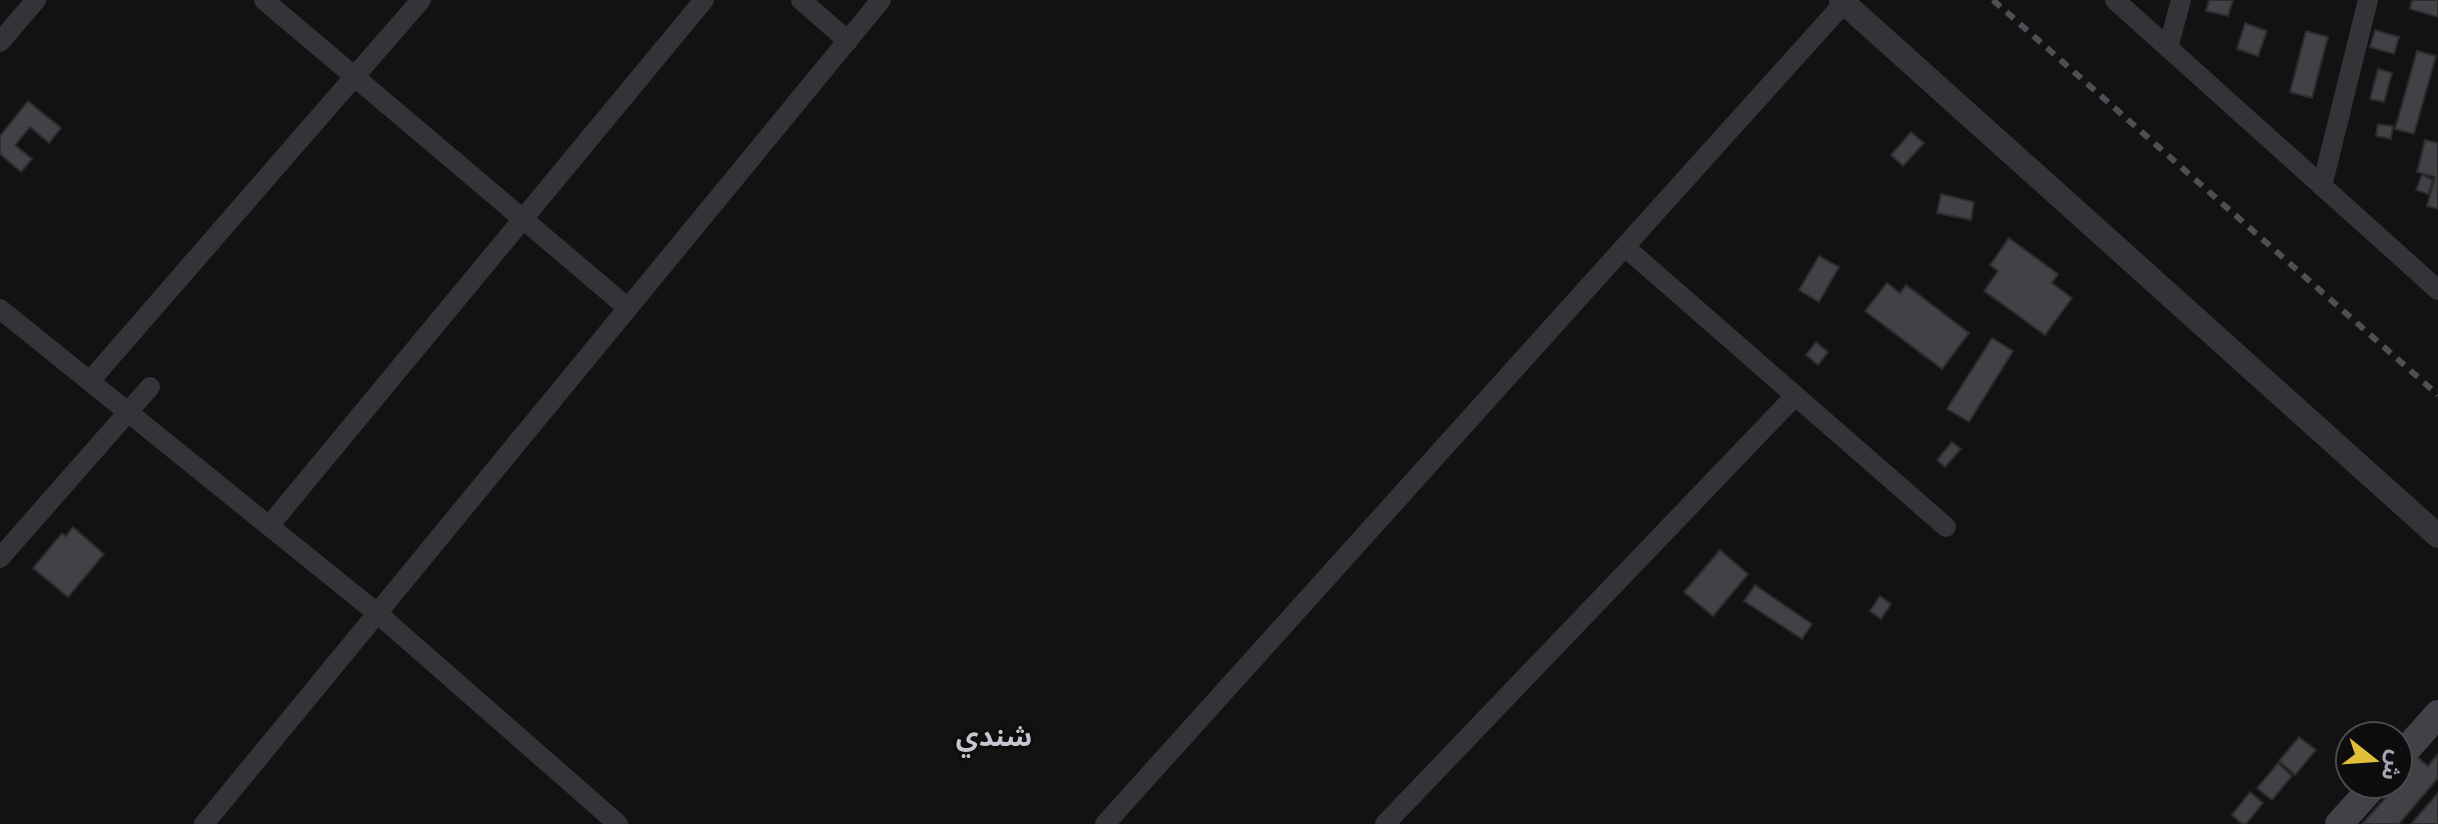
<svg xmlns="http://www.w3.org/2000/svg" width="2438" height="824" viewBox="0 0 2438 824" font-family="Helvetica,'Noto Sans Arabic',sans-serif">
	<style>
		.building { fill: #414246; stroke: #2c2c2f; stroke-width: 2 }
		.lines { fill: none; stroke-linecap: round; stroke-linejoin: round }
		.minor { stroke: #333338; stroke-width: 20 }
		.tertiary { stroke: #333338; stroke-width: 24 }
		.secondary { stroke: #414248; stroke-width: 28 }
		.rail { stroke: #4e4f55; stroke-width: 6; stroke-dasharray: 10 8; stroke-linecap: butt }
		.labels { text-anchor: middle; stroke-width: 6; stroke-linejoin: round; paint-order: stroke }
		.quarter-label { font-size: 28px; font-weight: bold; fill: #c5c6cf; stroke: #0d0d0e }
	</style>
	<rect width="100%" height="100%" fill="#121213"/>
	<!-- building -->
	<g class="building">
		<path d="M2209,0H2233L2228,16L2206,11Z"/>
		<path d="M2412,0H2438V17L2410,9Z"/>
		<path d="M2245,23L2267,31L2258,56L2237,49Z"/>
		<path d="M2375,30L2399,37L2394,54L2370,47Z"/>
		<path d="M2306,31L2328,37L2312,98L2290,92Z"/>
		<path d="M2417,51L2436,56L2414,134L2395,129Z"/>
		<path d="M2378,69L2392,73L2384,102L2370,99Z"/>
		<path d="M28,101L61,128L49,143L30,127L15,145L32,159L21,172L0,154V136Z"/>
		<path d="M2378,124L2393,126L2391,139L2376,136Z"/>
		<path d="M1911,132L1924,143L1903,166L1891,155Z"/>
		<path d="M2425,140L2438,143V209L2427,206L2435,177L2417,172Z"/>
		<path d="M2422,175L2433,180L2428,194L2416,190Z"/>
		<path d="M1941,194L1974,202L1971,220L1937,213Z"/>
		<path d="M2009,238L2058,274L2052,283L2072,298L2045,335L1984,291L1998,271L1990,265Z"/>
		<path d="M1819,256L1839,267L1819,302L1799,290Z"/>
		<path d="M1887,283L1900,293L1906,285L1969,333L1942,369L1865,311Z"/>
		<path d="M1992,338L2013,351L1969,422L1947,409Z"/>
		<path d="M1816,342L1828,352L1818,365L1806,355Z"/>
		<path d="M1952,442L1961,449L1945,467L1937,460Z"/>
		<path d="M73,527L104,554L68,597L33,568L62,533L66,536Z"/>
		<path d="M1720,550L1748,574L1713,616L1684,592Z"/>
		<path d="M1755,585L1812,624L1802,639L1744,601Z"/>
		<path d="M1880,596L1891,604L1881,619L1870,611Z"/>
		<path d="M2299,737L2316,750L2295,775L2279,761Z"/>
		<path d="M2438,754V778L2399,824H2362L2398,784V778L2416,756L2428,766Z"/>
		<path d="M2278,763L2292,776L2272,800L2257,788Z"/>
		<path d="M2250,792L2263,803L2246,824H2242L2232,815Z"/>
		<path d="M2438,793V824H2411Z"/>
	</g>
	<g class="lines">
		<!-- minor -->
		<g class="minor">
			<path d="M264,0L628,308"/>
			<path d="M801,0L848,41"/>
			<path d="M2115,0L2438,290"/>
			<path d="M0,42L36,0"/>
			<path d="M2168,48L2181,0"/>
			<path d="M2322,186L2368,0"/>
			<path d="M1625,247L1946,527"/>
			<path d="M0,309L377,613L618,824"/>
			<path d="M90,381L421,0"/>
			<path d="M269,526L704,0"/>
			<path d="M0,558L150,387"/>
			<path d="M204,824L881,0"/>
			<path d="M1105,824L1844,3"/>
			<path d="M1385,824L1795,396"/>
		</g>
		<!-- tertiary -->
		<path class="tertiary" d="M1841,0L2438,536"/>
		<!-- secondary -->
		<g class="secondary">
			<path d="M2398,759L2438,714"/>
			<path d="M2339,824L2375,784"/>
		</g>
		<!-- rail -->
		<path class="rail" d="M1993,0L2438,395"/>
	</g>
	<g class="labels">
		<!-- quarter labels -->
		<g class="quarter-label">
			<text x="994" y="746">شندي</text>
		</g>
	</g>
	<!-- north arrow -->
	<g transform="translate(2374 760) rotate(107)"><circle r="38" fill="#0d0d0e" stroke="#494b50" stroke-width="2"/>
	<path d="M0-6L14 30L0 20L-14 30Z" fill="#e2bf3a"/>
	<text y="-12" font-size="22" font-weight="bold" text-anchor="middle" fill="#a4a7b3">ش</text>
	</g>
</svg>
